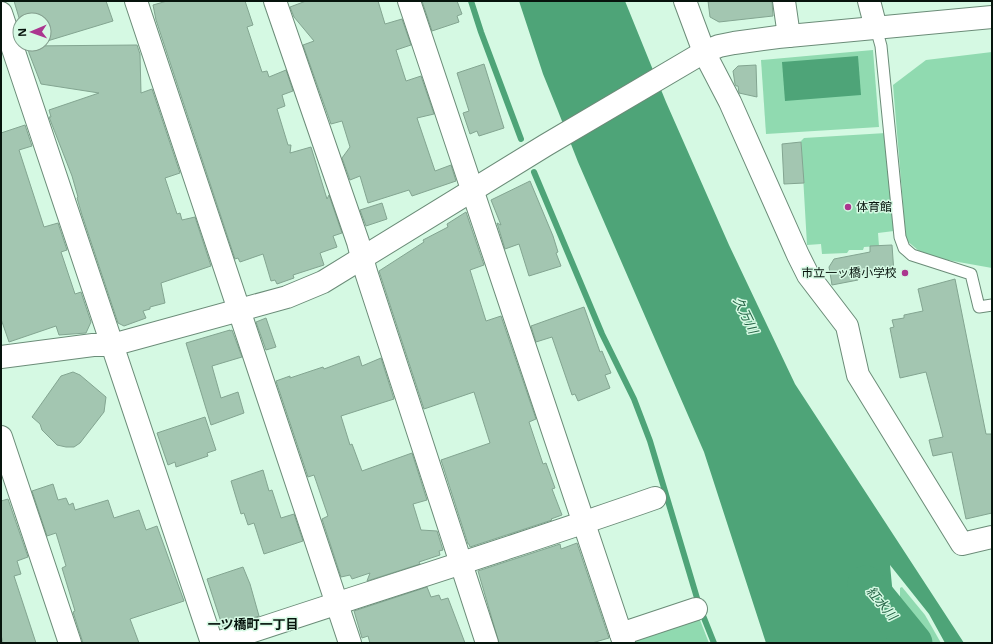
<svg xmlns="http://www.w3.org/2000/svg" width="993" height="644" viewBox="0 0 993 644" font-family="'Open Sans','Noto Sans JP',sans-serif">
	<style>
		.green { fill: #90dab0 }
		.water { fill: #4ea478 }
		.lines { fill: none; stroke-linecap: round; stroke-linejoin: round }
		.stream { stroke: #4ea478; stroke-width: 6 }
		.river { stroke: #4ea478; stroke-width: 37 }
		.building { fill: #a3c6b1; stroke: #83a591 }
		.service-casing { stroke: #6b8c78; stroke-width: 13 }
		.minor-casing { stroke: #6b8c78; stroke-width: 24 }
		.tertiary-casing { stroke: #6b8c78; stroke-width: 24 }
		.service { stroke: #fff; stroke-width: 11 }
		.minor { stroke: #fff; stroke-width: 22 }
		.tertiary { stroke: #fff; stroke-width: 22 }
		.poi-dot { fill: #ab368f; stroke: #d5f9e3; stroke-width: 1.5 }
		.labels { text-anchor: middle; stroke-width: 3; stroke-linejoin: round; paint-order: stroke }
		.poi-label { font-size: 12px; fill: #07140d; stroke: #d5f9e3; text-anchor: start }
		.water-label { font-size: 13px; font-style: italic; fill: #256345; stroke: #d5f9e3 }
		.neighbourhood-label { font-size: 13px; font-weight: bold; fill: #07140d; stroke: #d5f9e3 }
	</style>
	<rect width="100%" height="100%" fill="#d5f9e3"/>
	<!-- green -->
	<g class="green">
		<path d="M873,50L879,127L766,134L761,60Z"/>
		<path d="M992,52V268L925,256L906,240L893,85L926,60Z"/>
		<path d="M886,133L894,231L878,233L879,246L864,247L863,250H849L847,253L822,254L821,244L807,245L801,141L804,138Z"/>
		<path d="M902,587L925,615L941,643H908L900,606V588Z"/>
		<path d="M698,615L709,643H635L639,635Z"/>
	</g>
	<!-- water -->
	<g class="water">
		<path d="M519,1H625L666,102L729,245L795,384L964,643H945L929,614L890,565L893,596L902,643H766L704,452L578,162L558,111L543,74Z"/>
		<path d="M858,56L861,95L785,101L782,62Z"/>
	</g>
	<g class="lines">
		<!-- stream -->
		<g class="stream">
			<path d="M471,1L481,32L521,139"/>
			<path d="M534,172L602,334L634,399L650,441L700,608L714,643"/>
		</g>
		<!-- river -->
		<path class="river" d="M866,584L914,643"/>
	</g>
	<!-- building -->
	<g class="building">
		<path d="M14,1H106L113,21L44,42V20L20,21Z"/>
		<path d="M167,1H245L253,25L247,27L262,72L267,71L269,77L286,70L293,91L282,95L285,106L277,109L288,145H291L290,153L311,147L327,199L329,195L342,233L333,236L337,247L320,253L324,265L293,275L294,278L277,284L275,280L271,281L263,254L240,262L238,258L235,259L156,20L153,5Z"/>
		<path d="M306,1H378L385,24L402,19L411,45L396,50L406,81L421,76L434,114L417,118L435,171L451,165L456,181L412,196L409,190L368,203L360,176L350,180L342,158L350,147L342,121L331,124L303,45L314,41L294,17L290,7Z"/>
		<path d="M422,1H457L462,14L457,16L459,22L432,31Z"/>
		<path d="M708,1H772L773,16L719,22L710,17Z"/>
		<path d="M27,44H36L28,46L137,45L140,54L141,93L152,89L180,173L165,178L177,214L180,213L182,220L195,217L211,266L161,283L165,303L150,307V309L143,311L146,318L124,326L118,323L82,215L77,198L78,197L72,176L49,117H51L49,110L99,93L41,84L29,53Z"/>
		<path d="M484,64L504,128L479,136L477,131L470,134L463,113L469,111L457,73Z"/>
		<path d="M756,65L757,97L739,93L738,86H736L735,84L733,71L738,66Z"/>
		<path d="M25,125L32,146L19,150L44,227L58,223L67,250L61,252L75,294L81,292L91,322L86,333L59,335L56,326L9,342L1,319V133Z"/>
		<path d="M801,142L804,183L784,184L782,144Z"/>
		<path d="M530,181L553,236L558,252L556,253L561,266L529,276L519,244L505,249L497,223L501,225L491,200Z"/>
		<path d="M382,203L387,219L366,226L360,210Z"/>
		<path d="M466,212L484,265L470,270L486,321L501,316L536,419L529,422L543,464L546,463L555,488L552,489L562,515L551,519L552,520L470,547L469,544H468L441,460L490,443L474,392L424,409L379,271L424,242L423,240L448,227L447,224Z"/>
		<path d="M892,245L894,273L857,274L858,280L832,285L829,267L834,259L870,252V246Z"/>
		<path d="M955,279L986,434H992V513L966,519L952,452L933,456L929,440L943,437L926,372L900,378L890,328L894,327L892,320L904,318V315L923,311L918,289Z"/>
		<path d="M584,307L600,352L602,351L611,373L605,375L610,388L578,401L575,394L572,395L552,337L536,342L531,326Z"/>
		<path d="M266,318L276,347L266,350L256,322Z"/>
		<path d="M230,330V331L232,330L242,357L212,366L221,398L238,392L244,413L211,425L186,343Z"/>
		<path d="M359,356L362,366L381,358L394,399L341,416L350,445L352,444L362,471L412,453L427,500L413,504L421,530L437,531L443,550L439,551L440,555L419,562L420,564L367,581L370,573L352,579L350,575L341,577L322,519L328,516L314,475L308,477L276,381L290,376V378L323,367L324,369Z"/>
		<path d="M73,372L80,375L106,397L104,412L80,443L74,447H66L57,445L42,430L40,424L32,417L61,376Z"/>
		<path d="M205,417L216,450L207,453L208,456L176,467L175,462L168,465L157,433Z"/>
		<path d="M263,470L269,491L272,490L281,518L294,514L303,541L264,554L254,523L248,525L244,513L241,514L231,481Z"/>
		<path d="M53,484L58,500L66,498L69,505L73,503L75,510L108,500L114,518L139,510L146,530L157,526L184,601L130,619L139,643H83L73,612L75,611L62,568L66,566L56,533L47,536L32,491Z"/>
		<path d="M8,499L28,557L17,561L21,574L14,576L36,643H3L1,635V501Z"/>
		<path d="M577,543L609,638L592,643H499L478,571L560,544L561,549Z"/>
		<path d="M243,567L250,584L259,616L223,628L207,579Z"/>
		<path d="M427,587L431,597L439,595L441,600L448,598L465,643H370L368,636L362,638L354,611Z"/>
	</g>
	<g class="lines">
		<defs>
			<path id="service" d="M876,28L881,46L900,237L904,248L912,255L971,274L979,307L992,305"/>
			<g id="minor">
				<path d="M136,1L350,643"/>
				<path d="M275,1L358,242L366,272L487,643"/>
				<path d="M409,1L624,643"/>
				<path d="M685,1L704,52L730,102L798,255L808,275L847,326L858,375L962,544L992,537"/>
				<path d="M784,1L789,36"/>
				<path d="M869,1L876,28"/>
				<path d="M1,13L212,643"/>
				<path d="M1,437L70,643"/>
				<path d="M621,634L696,609"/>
				<path d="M217,643C363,594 510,549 655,498"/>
			</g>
			<path id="tertiary" d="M1,357L93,345H112L287,297L323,282L546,145L704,52L719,46L734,43L778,37L992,17"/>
		</defs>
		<!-- service casing -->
		<use href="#service" class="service-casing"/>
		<!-- minor casing -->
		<use href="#minor" class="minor-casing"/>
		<!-- tertiary casing -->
		<use href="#tertiary" class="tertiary-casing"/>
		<!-- service -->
		<use href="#service" class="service"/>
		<!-- minor -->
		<use href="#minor" class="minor"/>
		<!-- tertiary -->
		<use href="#tertiary" class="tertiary"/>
	</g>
	<!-- markers -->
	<g class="poi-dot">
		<circle cx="848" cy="207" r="4"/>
		<circle cx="905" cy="273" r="4"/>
	</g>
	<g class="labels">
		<!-- poi labels -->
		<g class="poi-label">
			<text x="856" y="211">体育館</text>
			<text x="897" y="277" text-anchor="end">市立一ッ橋小学校</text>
		</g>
		<!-- water labels -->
		<g class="water-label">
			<text transform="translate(746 315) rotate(64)" y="5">久万川</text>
			<text transform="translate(882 603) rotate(50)" y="5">紅水川</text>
		</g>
		<!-- neighbourhood labels -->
		<g class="neighbourhood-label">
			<text x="253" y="629">一ツ橋町一丁目</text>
		</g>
	</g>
	<!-- border -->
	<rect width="993" height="644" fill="none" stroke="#07140d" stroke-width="4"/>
	<!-- north arrow -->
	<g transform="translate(32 32) rotate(268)"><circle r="19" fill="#d5f9e3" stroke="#839d8d"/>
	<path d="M0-3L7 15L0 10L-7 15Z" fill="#ab368f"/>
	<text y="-6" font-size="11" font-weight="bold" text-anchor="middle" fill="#07140d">N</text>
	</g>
</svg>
